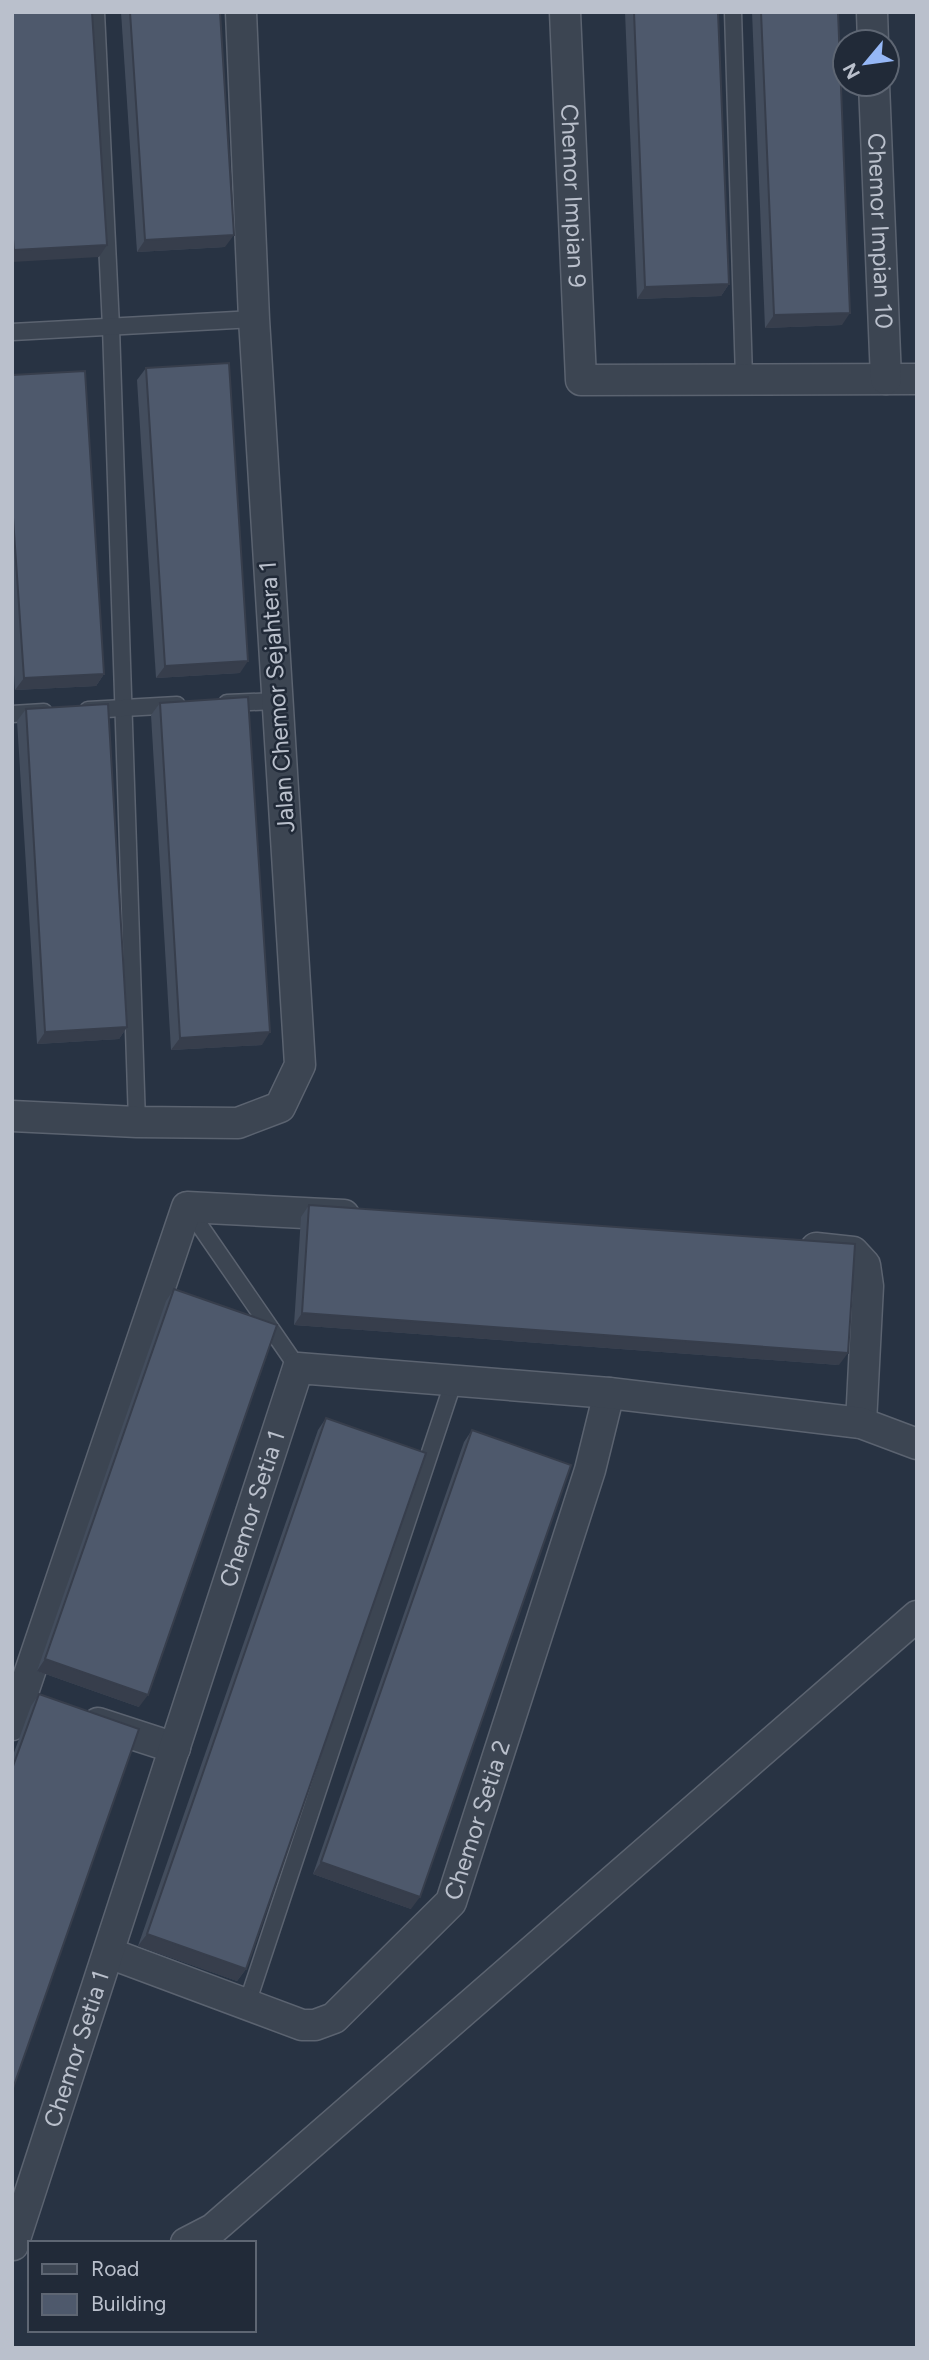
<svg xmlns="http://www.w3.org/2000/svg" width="929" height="2360" viewBox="0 0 929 2360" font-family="Figtree,sans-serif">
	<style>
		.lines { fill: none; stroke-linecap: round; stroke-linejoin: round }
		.service-casing { stroke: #5b6370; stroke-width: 19 }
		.minor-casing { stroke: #5b6370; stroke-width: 33 }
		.service { stroke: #3c4552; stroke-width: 16 }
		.minor { stroke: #3c4552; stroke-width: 30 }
		.wall { fill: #434d5d }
		.shaded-wall { fill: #373e4c }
		.building { fill: #4e596c; stroke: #373e4c; stroke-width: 2 }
		.labels { text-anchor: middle; stroke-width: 5; stroke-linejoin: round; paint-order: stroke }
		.street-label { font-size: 24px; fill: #bac0cc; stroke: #212a38 }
	</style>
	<rect width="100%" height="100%" fill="#283343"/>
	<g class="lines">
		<defs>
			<g id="service">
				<path d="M96,12L111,327L137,1122"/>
				<path d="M733,12L744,378"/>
				<path d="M12,332L254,319"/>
				<path d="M227,703L277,701"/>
				<path d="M88,710L177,705"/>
				<path d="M12,714L44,712"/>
				<path d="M187,1207L298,1368"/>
				<path d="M246,2007L453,1383"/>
			</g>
			<g id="minor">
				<path id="s1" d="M565,12L581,380L917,379"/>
				<path d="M872,12L873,42"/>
				<path id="s2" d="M874,84L886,379"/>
				<path d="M12,1116L137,1122L238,1123L280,1107L300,1065L254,319L241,12"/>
				<path d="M816,1248L853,1252L865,1265L868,1286L861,1423"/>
				<path d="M98,1723L175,1748"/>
				<path d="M12,1725L187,1207L344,1215"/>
				<path id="s3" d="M109,1953L302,2025H315L334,2018L451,1902L590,1470L609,1393"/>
				<path d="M186,2243L213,2229L917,1616"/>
				<path id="s4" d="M13,2245L298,1368L609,1393L861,1423L917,1444"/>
			</g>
		</defs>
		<!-- service casing -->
		<use href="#service" class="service-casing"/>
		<!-- minor casing -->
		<use href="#minor" class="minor-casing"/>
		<!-- service -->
		<use href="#service" class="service"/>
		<!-- minor -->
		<use href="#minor" class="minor"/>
	</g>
	<!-- wall -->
	<g class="wall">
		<path d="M121,12H220L225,247L137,252Z"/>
		<path d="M625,12H718L729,284L721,296L637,299Z"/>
		<path d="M752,12H838L842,325L765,328Z"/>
		<path d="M146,368L240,673L156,678L137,380Z"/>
		<path d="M12,375L104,674L96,686L15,690L12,646Z"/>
		<path d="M160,703L262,1045L171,1050L151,715Z"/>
		<path d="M26,709L127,1027L119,1039L37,1044L17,721Z"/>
		<path d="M309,1205L839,1365L294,1325L301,1217Z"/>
		<path d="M174,1289L139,1707L37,1671L166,1301Z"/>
		<path d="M326,1418L246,1969L237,1981L138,1946L318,1430Z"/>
		<path d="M472,1430L411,1909L313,1874L464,1442Z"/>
		<path d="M39,1694L12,2091V1758L31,1706Z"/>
	</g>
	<!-- shaded-wall -->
	<g class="shaded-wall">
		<path d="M234,235L225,247L137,252L145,240Z"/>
		<path d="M107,245L99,257L12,262V253L14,250Z"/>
		<path d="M729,284L721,296L637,299L645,287Z"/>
		<path d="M850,313L842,325L765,328L774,315Z"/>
		<path d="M248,661L240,673L156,678L165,666Z"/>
		<path d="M104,674L96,686L15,690L24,678Z"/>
		<path d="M127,1027L119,1039L37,1044L45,1032Z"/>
		<path d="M270,1032L262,1045L171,1050L180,1038Z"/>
		<path d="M302,1313L848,1353L839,1365L294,1325Z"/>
		<path d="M45,1659L148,1695L139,1707L37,1671Z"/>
		<path d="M321,1862L420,1897L411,1909L313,1874Z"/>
		<path d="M147,1934L246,1969L237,1981L138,1946Z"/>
	</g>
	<!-- building -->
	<g class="building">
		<path d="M12,12H92L107,245L14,250L12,228Z"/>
		<path d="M130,12H220L234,235L145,240Z"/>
		<path d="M634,12H718L729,284L645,287Z"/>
		<path d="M761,12H838L850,313L774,315Z"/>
		<path d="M229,363L248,661L165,666L146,368Z"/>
		<path d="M85,371L104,674L24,678L12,503V375Z"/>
		<path d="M248,697L270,1032L180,1038L160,703Z"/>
		<path d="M108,704L127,1027L45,1032L26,709Z"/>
		<path d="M309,1205L855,1244L848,1353L302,1313Z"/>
		<path d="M174,1289L277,1325L148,1695L45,1659Z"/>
		<path d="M326,1418L426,1453L246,1969L147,1934Z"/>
		<path d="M472,1430L571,1465L420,1897L321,1862Z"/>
		<path d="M39,1694L139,1729L12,2091V1769Z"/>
	</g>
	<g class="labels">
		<!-- street labels -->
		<g class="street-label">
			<text dy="8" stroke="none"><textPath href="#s1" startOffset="184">Chemor Impian 9</textPath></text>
			<text dy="8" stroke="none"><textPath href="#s2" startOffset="147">Chemor Impian 10</textPath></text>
			<text transform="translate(277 697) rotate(-94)" y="8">Jalan Chemor Sejahtera 1</text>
			<text dy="8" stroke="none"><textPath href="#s4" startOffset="774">Chemor Setia 1</textPath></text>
			<text dy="8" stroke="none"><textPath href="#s3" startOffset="490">Chemor Setia 2</textPath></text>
			<text dy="8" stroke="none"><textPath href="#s4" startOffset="206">Chemor Setia 1</textPath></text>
		</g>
	</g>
	<!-- border -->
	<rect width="929" height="2360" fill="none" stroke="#bac0cc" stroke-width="28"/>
	<!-- legend -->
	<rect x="28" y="2241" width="228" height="91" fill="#212a38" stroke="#5e6673" stroke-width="2"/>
	<rect x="42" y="2264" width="35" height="10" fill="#3c4552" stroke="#5e6673" stroke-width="2"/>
	<text x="91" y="2276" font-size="21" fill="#bac0cc">Road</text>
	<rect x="42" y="2294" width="35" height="21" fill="#4e596c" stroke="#5e6673" stroke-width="2"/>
	<text x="91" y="2311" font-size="21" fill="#bac0cc">Building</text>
	<!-- north arrow -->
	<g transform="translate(866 63) rotate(241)"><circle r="33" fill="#212a38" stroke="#5e6673" stroke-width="2"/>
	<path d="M0-5L12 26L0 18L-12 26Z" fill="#95b7f6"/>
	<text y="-10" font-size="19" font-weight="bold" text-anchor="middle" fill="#bac0cc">N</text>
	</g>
</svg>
